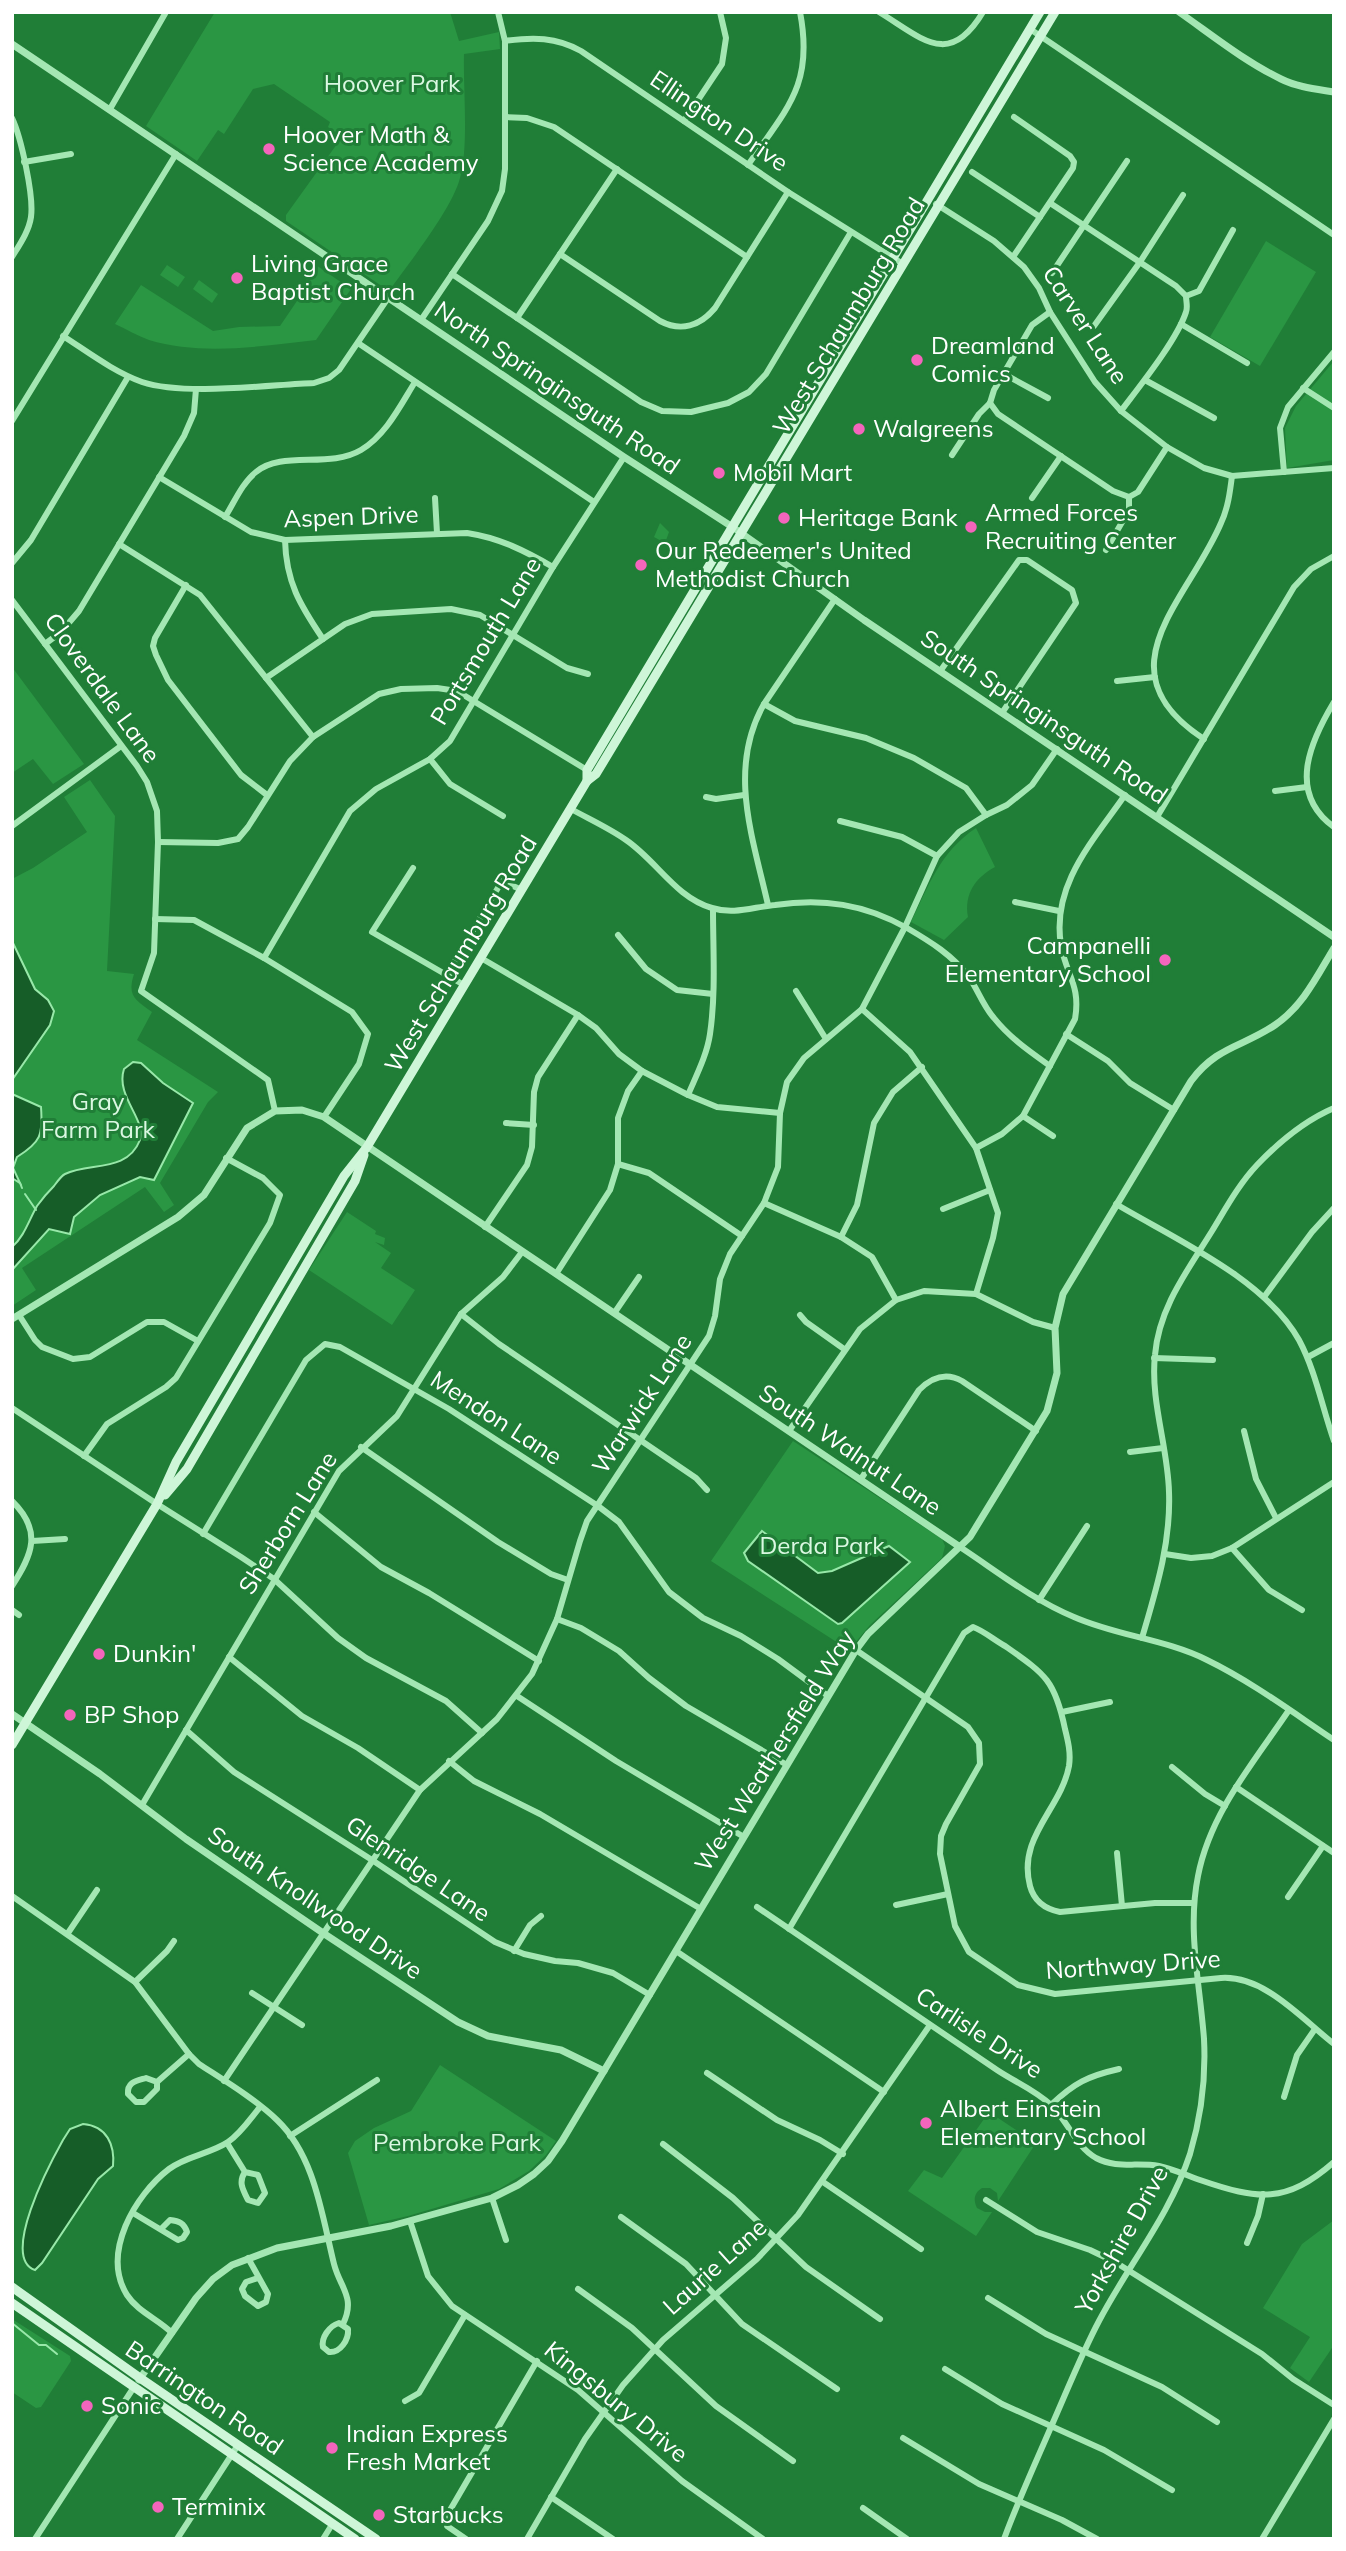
<svg xmlns="http://www.w3.org/2000/svg" width="1346" height="2551" viewBox="0 0 1346 2551" font-family="Mulish,sans-serif">
	<style>
		.green { fill: #2a9643 }
		.water { fill: #165d28; stroke: #98e8a9; stroke-width: 2 }
		.lines { fill: none; stroke-linecap: round; stroke-linejoin: round }
		.stream { stroke: #98e8a9; stroke-width: 2 }
		.minor { stroke: #a4e7b3; stroke-width: 6 }
		.tertiary { stroke: #a4e7b3; stroke-width: 7 }
		.secondary { stroke: #cef6d8; stroke-width: 9 }
		.poi-dot { fill: #f465bc; stroke: #207e37; stroke-width: 2.5 }
		.labels { text-anchor: middle; stroke-width: 6; stroke-linejoin: round; paint-order: stroke }
		.park-label { font-size: 24px; fill: #dbf8e2; stroke: #207e37 }
		.street-label { font-size: 24px; fill: #fff; stroke: #207e37 }
		.poi-label { font-size: 24px; fill: #fff; stroke: #207e37; text-anchor: start }
	</style>
	<rect width="100%" height="100%" fill="#207e37"/>
	<!-- green -->
	<g class="green">
		<path d="M215,12H450L459,41L499,32L500,49L464,54C463,89 469,146 460,178C452,209 409,263 389,291L286,221V215L342,137L328,127L330,122L274,84L253,89L224,134L218,130L197,161L146,126Z"/>
		<path d="M1266,241L1316,272L1260,366L1210,337Z"/>
		<path d="M313,263L351,289L316,340C264,346 201,356 149,340C138,336 126,329 115,324L141,285L213,331L239,327L280,326L299,298Z"/>
		<path d="M167,265L185,277L178,287L160,275Z"/>
		<path d="M199,280L218,294L212,303L193,289Z"/>
		<path d="M1334,361V460L1287,468L1285,428L1296,406Z"/>
		<path d="M660,523L669,532L665,543L654,537Z"/>
		<path d="M12,667L84,764L53,784L33,759L12,773Z"/>
		<path d="M90,780L115,816L107,971L134,974C127,996 135,1000 152,1012L137,1040L218,1092L208,1102L160,1183L174,1205L164,1212L145,1187L22,1268L36,1290L12,1306V879L33,868L87,832L64,797Z"/>
		<path d="M976,828L995,867C975,878 964,894 968,917L944,940L911,922C929,885 940,852 976,828Z"/>
		<path d="M347,1212L376,1231L375,1234L385,1238L384,1245L375,1242L391,1253L381,1268L415,1290L392,1325L309,1270Z"/>
		<path d="M793,1441L942,1539L945,1546L942,1558L870,1625L849,1650L711,1561Z"/>
		<path d="M440,2065L556,2141L546,2155L529,2171L499,2189L408,2216L369,2225L348,2153L355,2141L374,2128L411,2111Z"/>
		<path d="M989,2112L1036,2143L998,2201L997,2193L990,2188H982C974,2193 973,2200 977,2208L985,2212H992L976,2236L908,2191L924,2170L942,2178Z"/>
		<path d="M1334,2220V2345L1309,2382L1290,2368L1310,2337L1263,2308L1302,2244Z"/>
		<path d="M12,2319L70,2356L71,2361L41,2407L36,2408L12,2392Z"/>
	</g>
	<!-- water -->
	<g class="water">
		<path d="M12,941L35,989L48,1000L54,1011L50,1025L12,1080Z"/>
		<path d="M133,1062L141,1063L163,1083L193,1103L154,1180L140,1177L100,1195L74,1217L70,1234L49,1229L12,1270V1247C24,1237 29,1220 37,1206C42,1199 48,1192 54,1186C57,1182 61,1176 65,1174C90,1162 127,1173 140,1140C147,1120 115,1096 124,1069Z"/>
		<path d="M12,1094L41,1107C43,1135 41,1142 17,1157L13,1168L20,1183L12,1178Z"/>
		<path d="M762,1531L818,1573L832,1571L889,1546L910,1562L842,1623L838,1624L748,1561L744,1553Z"/>
		<path d="M83,2124C107,2126 115,2145 113,2166L98,2179L42,2263L35,2270C0,2258 49,2165 63,2140L70,2129Z"/>
	</g>
	<g class="lines">
		<!-- stream -->
		<g class="stream">
			<path d="M20,1183L22,1188"/>
			<path d="M25,1194L36,1210"/>
			<path d="M12,2323L39,2345H46L57,2354"/>
		</g>
		<!-- minor -->
		<g class="minor">
			<path d="M879,12C922,38 949,69 983,12"/>
			<path d="M1030,29L1334,235"/>
			<path d="M505,41C533,37 556,37 581,51L788,192L903,264"/>
			<path d="M110,109L166,12"/>
			<path d="M505,117L527,118L554,127L747,257"/>
			<path d="M12,118C21,137 34,196 31,217C29,231 20,244 12,257"/>
			<path d="M684,121L722,64L726,38L720,12"/>
			<path d="M24,162L71,154"/>
			<path d="M748,165C787,108 814,85 800,12"/>
			<path d="M972,172L1040,217"/>
			<path d="M1050,203L1176,286L1186,296"/>
			<path d="M936,204L994,241L1024,267L1039,288L1050,312L1095,382L1121,411L1167,447L1204,468L1232,476L1334,468"/>
			<path d="M560,254L660,321C681,332 700,326 715,308L788,192"/>
			<path d="M1013,257L1073,168L1074,162L1070,156L1014,117"/>
			<path d="M1052,273L1127,161"/>
			<path d="M452,274L641,402L662,411L691,412L728,403L749,392L766,374L851,232"/>
			<path d="M517,318L617,169"/>
			<path d="M421,320L488,221L502,191L505,169V41L498,12"/>
			<path d="M1181,324L1247,363"/>
			<path d="M1094,326L1140,262L1183,195"/>
			<path d="M63,336C88,352 114,372 142,382C184,396 267,385 314,383L329,378L339,370L388,298"/>
			<path d="M358,343L594,502"/>
			<path d="M1004,374L1048,398"/>
			<path d="M1145,380L1214,418"/>
			<path d="M1303,388L1334,408"/>
			<path d="M990,403L998,414L1113,491L1129,497"/>
			<path d="M1121,411C1139,387 1177,340 1186,312C1188,307 1186,301 1186,296L1199,291L1233,230"/>
			<path d="M12,421L176,154"/>
			<path d="M952,455L979,414L990,403L994,390L1032,325L1050,312"/>
			<path d="M1284,472L1280,428L1288,407L1334,352"/>
			<path d="M159,477L251,532L285,540L467,533C500,538 525,551 553,567"/>
			<path d="M435,498L437,533"/>
			<path d="M1032,498L1061,456"/>
			<path d="M225,517C234,503 242,483 256,472C282,450 329,469 361,450C386,435 400,406 415,382"/>
			<path d="M285,540C286,582 300,605 323,639"/>
			<path d="M119,544L200,595L313,737"/>
			<path d="M1106,550L1129,510V497L1138,492L1167,447"/>
			<path d="M12,563L31,540L128,377"/>
			<path d="M186,585L155,638L153,646L156,655L168,680L241,775L267,795"/>
			<path d="M12,600L137,766L147,782L157,811L158,842L154,953L141,991L268,1080L275,1111"/>
			<path d="M45,644L61,632L79,611L184,436L194,413L196,389"/>
			<path d="M941,670L1019,560H1027L1072,590L1076,603L1002,713"/>
			<path d="M266,678L345,624L372,614L451,609L480,615L567,668L588,674"/>
			<path d="M1117,681L1155,677"/>
			<path d="M1334,702C1310,742 1287,793 1334,827"/>
			<path d="M764,704L795,721L866,738L914,758L966,788L986,815"/>
			<path d="M1204,739C1098,670 1188,601 1221,523C1228,508 1230,492 1232,476"/>
			<path d="M430,759L450,784L503,816"/>
			<path d="M1275,791L1307,787"/>
			<path d="M706,797L716,799L744,795"/>
			<path d="M571,809C589,819 609,828 626,840C657,861 675,897 712,908C734,915 753,907 775,905C823,898 864,904 907,928C931,942 952,955 969,977C978,990 983,1006 994,1018C1010,1038 1029,1051 1050,1066"/>
			<path d="M1157,817L1294,587L1311,569L1334,556"/>
			<path d="M840,821L902,837L937,856"/>
			<path d="M12,826L121,746"/>
			<path d="M158,842L218,843L238,839L248,827L290,761L313,737L379,694L401,689L437,688L457,691L587,770"/>
			<path d="M413,868L372,932L464,985"/>
			<path d="M1015,902L1059,911"/>
			<path d="M768,905C753,838 727,769 764,704L835,599"/>
			<path d="M155,919L194,920L264,958L352,1012L368,1034L359,1064L324,1117"/>
			<path d="M618,935L646,969L677,990L713,994"/>
			<path d="M264,958L350,811L376,789L430,759L450,741L553,567L624,457"/>
			<path d="M481,958L578,1015L596,1028L619,1054L642,1071L688,1095L717,1107L780,1113"/>
			<path d="M446,976L502,881L522,890"/>
			<path d="M796,991L826,1039"/>
			<path d="M862,1009L910,1052L976,1148L998,1213L993,1238L976,1294"/>
			<path d="M1066,1034L1108,1061L1130,1083L1174,1110"/>
			<path d="M688,1095C696,1076 707,1055 710,1034C716,993 713,950 713,909"/>
			<path d="M1023,1116L1053,1136"/>
			<path d="M506,1123L534,1125"/>
			<path d="M976,1148L1002,1134L1023,1116L1075,1019C1081,985 1066,975 1061,945C1051,885 1093,841 1125,795"/>
			<path d="M618,1164L649,1173L742,1236"/>
			<path d="M764,1203L841,1237L872,1257L896,1300"/>
			<path d="M1116,1204C1175,1239 1265,1279 1299,1340C1316,1372 1322,1407 1334,1441"/>
			<path d="M943,1209L990,1190"/>
			<path d="M485,1227L527,1165L532,1147L534,1092L538,1077L578,1015"/>
			<path d="M841,1237L857,1205L874,1123L893,1092L922,1067"/>
			<path d="M556,1274L610,1190L618,1164V1118L628,1091L642,1071"/>
			<path d="M1264,1297L1312,1232L1334,1208"/>
			<path d="M615,1312L639,1277"/>
			<path d="M461,1314L499,1344L696,1478L707,1490"/>
			<path d="M19,1315L35,1340L42,1347L73,1359L90,1357L147,1322H164L198,1341"/>
			<path d="M800,1315L806,1322L844,1349"/>
			<path d="M1308,1357L1334,1343"/>
			<path d="M1154,1358L1213,1360"/>
			<path d="M12,1408L157,1504L241,1557L274,1579L338,1638L366,1658L446,1701L482,1733"/>
			<path d="M789,1431L860,1329L896,1300L924,1291L976,1294L1033,1322L1055,1328"/>
			<path d="M1244,1431L1256,1479L1276,1518"/>
			<path d="M361,1447L498,1542L551,1574L568,1580"/>
			<path d="M1130,1452L1163,1448"/>
			<path d="M84,1456L107,1424L166,1387L176,1378L270,1223L280,1195L263,1178L226,1158"/>
			<path d="M861,1479L919,1390C932,1377 946,1372 962,1381L1036,1431"/>
			<path d="M12,1501C43,1531 32,1555 12,1586"/>
			<path d="M314,1512L381,1567L429,1593L539,1661"/>
			<path d="M203,1534L306,1360L325,1344L340,1347L449,1409L598,1506L619,1522L669,1592L703,1618L741,1636L778,1659L828,1696"/>
			<path d="M32,1541L65,1539"/>
			<path d="M960,1547C998,1572 1033,1600 1074,1617C1117,1636 1165,1639 1207,1660C1252,1682 1292,1712 1334,1740"/>
			<path d="M1232,1548L1269,1590L1302,1610"/>
			<path d="M1165,1554L1191,1558L1212,1556L1232,1548L1334,1482"/>
			<path d="M1039,1600L1087,1526"/>
			<path d="M12,1610L19,1615"/>
			<path d="M557,1619L581,1628L619,1651L649,1678L686,1706L787,1765"/>
			<path d="M1142,1638C1156,1590 1171,1543 1169,1492C1168,1447 1150,1401 1155,1355C1159,1307 1188,1270 1212,1231C1226,1208 1239,1184 1257,1165C1278,1143 1306,1120 1334,1108"/>
			<path d="M856,1650L968,1727L979,1743L980,1764L946,1824L941,1836L940,1854L955,1926L969,1952L1018,1985L1055,1994L1221,1978C1264,1975 1302,2019 1334,2044"/>
			<path d="M229,1657L302,1716L358,1748L420,1790"/>
			<path d="M517,1696L616,1761L744,1837"/>
			<path d="M1062,1712L1110,1702"/>
			<path d="M186,1730L234,1772L372,1860L495,1942L524,1954L555,1961L578,1963L613,1973L650,1995"/>
			<path d="M449,1761L474,1781L540,1814L701,1909"/>
			<path d="M1172,1767L1205,1794L1225,1806"/>
			<path d="M1236,1787L1334,1853"/>
			<path d="M142,1805L339,1471L397,1416L461,1314L503,1277L522,1252"/>
			<path d="M1117,1853L1122,1906"/>
			<path d="M12,1896L135,1982L189,2054L199,2064C225,2081 255,2099 277,2120C315,2156 322,2216 334,2264C340,2288 356,2297 343,2324"/>
			<path d="M1288,1897L1323,1846"/>
			<path d="M896,1905L948,1894"/>
			<path d="M757,1907L997,2070C1015,2082 1035,2090 1051,2105C1068,2121 1075,2146 1096,2158C1117,2169 1137,2162 1159,2166C1173,2169 1186,2175 1200,2180C1258,2200 1286,2204 1334,2162"/>
			<path d="M789,1929L964,1633L973,1627C984,1631 994,1640 1005,1646C1045,1674 1055,1680 1065,1729C1068,1741 1071,1753 1069,1766C1061,1809 1017,1837 1030,1886C1034,1901 1045,1909 1060,1912L1155,1903H1194"/>
			<path d="M68,1933L97,1890"/>
			<path d="M514,1951L530,1925L541,1916"/>
			<path d="M676,1951L884,2092"/>
			<path d="M135,1982L167,1951L174,1941"/>
			<path d="M252,1993L302,2025"/>
			<path d="M707,2073L777,2120L820,2140L843,2154"/>
			<path d="M224,2081L420,1790L497,1719L532,1674L557,1619L580,1541L587,1521L709,1336L715,1316L720,1279L730,1254L764,1203L778,1167L780,1113L787,1082L804,1058L862,1009L905,927L937,856L959,832L986,815L1007,805L1032,785L1057,749"/>
			<path d="M157,2082L146,2078C136,2081 127,2082 128,2094L136,2102H144L157,2089V2082L189,2054"/>
			<path d="M1284,2097L1297,2055L1315,2029"/>
			<path d="M1051,2105C1074,2083 1088,2076 1119,2069"/>
			<path d="M290,2136L377,2080"/>
			<path d="M227,2143L245,2172L258,2175L265,2193L258,2203L248,2200C243,2190 238,2182 245,2172"/>
			<path d="M663,2144L733,2198L806,2267L880,2319"/>
			<path d="M823,2182L921,2249"/>
			<path d="M492,2198L506,2240"/>
			<path d="M986,2200L1037,2232L1090,2250L1115,2262L1262,2354L1293,2379L1334,2405"/>
			<path d="M133,2213L178,2240L183,2238L187,2232C184,2223 179,2221 170,2220L161,2229"/>
			<path d="M621,2217L686,2264L742,2324L837,2389"/>
			<path d="M410,2221L428,2276L452,2306L578,2390L682,2481L763,2539"/>
			<path d="M1247,2243L1258,2216L1263,2194"/>
			<path d="M248,2258L268,2294L266,2302L258,2306L245,2296L242,2289L246,2282L258,2278"/>
			<path d="M578,2289L632,2328L716,2406L793,2461"/>
			<path d="M988,2298L1046,2334L1162,2387L1217,2422"/>
			<path d="M339,2323L348,2329C349,2340 340,2353 329,2352L323,2347C321,2338 329,2326 339,2323Z"/>
			<path d="M172,2333C158,2319 138,2312 127,2295C101,2253 135,2195 169,2169C186,2156 210,2154 228,2142C241,2133 250,2119 260,2107"/>
			<path d="M945,2369L1002,2404L1104,2450L1172,2490"/>
			<path d="M405,2401L419,2393L465,2315"/>
			<path d="M903,2438L979,2484L1062,2520L1097,2539"/>
			<path d="M551,2497L613,2539"/>
			<path d="M863,2508L907,2539"/>
			<path d="M35,2539L134,2387"/>
			<path d="M177,2539L238,2445"/>
			<path d="M323,2539L333,2523"/>
			<path d="M466,2539L447,2526L446,2517L537,2361"/>
			<path d="M527,2539L585,2439L623,2385L663,2340L757,2259L798,2215L930,2025"/>
			<path d="M1004,2539C1018,2501 1035,2464 1051,2427C1067,2391 1081,2355 1099,2321C1129,2264 1170,2215 1190,2154C1201,2117 1206,2077 1204,2039C1200,1984 1187,1930 1198,1876C1210,1813 1254,1762 1289,1710"/>
			<path d="M1262,2539L1334,2419"/>
		</g>
		<!-- tertiary -->
		<g class="tertiary">
			<path d="M1179,12C1212,35 1244,61 1281,79C1297,87 1316,89 1334,92"/>
			<path d="M12,44L624,457L734,528L864,620L1334,937"/>
			<path d="M12,1319L178,1217L204,1195L247,1128L275,1111L302,1110L324,1117L960,1547"/>
			<path d="M12,1714L100,1774L186,1839L323,1933L458,2022L488,2036L561,2050L604,2071"/>
			<path d="M139,2380L196,2298L213,2279L232,2265L277,2248L391,2226L492,2198L518,2185L534,2174L548,2161L562,2141L856,1650L868,1634L970,1537L1047,1411L1057,1373L1055,1328L1063,1294L1191,1081C1217,1046 1243,1047 1275,1025C1303,1006 1317,976 1334,948"/>
		</g>
		<!-- secondary -->
		<g class="secondary">
			<path d="M587,781V770L1040,12"/>
			<path d="M165,1495L187,1469L355,1181L364,1155"/>
			<path d="M12,1745L157,1504L176,1462L344,1176L367,1147L587,781L596,774L1055,12"/>
			<path d="M12,2287L140,2378L376,2539"/>
			<path d="M12,2303L355,2539"/>
		</g>
	</g>
	<!-- markers -->
	<g class="poi-dot">
		<circle cx="269" cy="149" r="7"/>
		<circle cx="237" cy="278" r="7"/>
		<circle cx="917" cy="360" r="7"/>
		<circle cx="859" cy="429" r="7"/>
		<circle cx="719" cy="473" r="7"/>
		<circle cx="784" cy="518" r="7"/>
		<circle cx="971" cy="527" r="7"/>
		<circle cx="641" cy="565" r="7"/>
		<circle cx="1165" cy="960" r="7"/>
		<circle cx="99" cy="1654" r="7"/>
		<circle cx="70" cy="1715" r="7"/>
		<circle cx="926" cy="2123" r="7"/>
		<circle cx="87" cy="2406" r="7"/>
		<circle cx="332" cy="2448" r="7"/>
		<circle cx="158" cy="2507" r="7"/>
		<circle cx="379" cy="2515" r="7"/>
	</g>
	<g class="labels">
		<!-- park labels -->
		<g class="park-label">
			<text x="392" y="92">Hoover Park</text>
			<text x="98" y="1110">Gray<tspan x="98" dy="28">Farm Park</tspan></text>
			<text x="822" y="1554">Derda Park</text>
			<text x="457" y="2151">Pembroke Park</text>
		</g>
		<!-- street labels -->
		<g class="street-label">
			<text transform="translate(719 121) rotate(34)" y="8">Ellington Drive</text>
			<text transform="translate(849 316) rotate(-59)" y="8">West Schaumburg Road</text>
			<text transform="translate(1085 325) rotate(57)" y="8">Carver Lane</text>
			<text transform="translate(557 388) rotate(34)" y="8">North Springinsguth Road</text>
			<text transform="translate(351 517) rotate(-2)" y="8">Aspen Drive</text>
			<text transform="translate(486 641) rotate(-59)" y="8">Portsmouth Lane</text>
			<text transform="translate(102 688) rotate(54)" y="8">Cloverdale Lane</text>
			<text transform="translate(1044 717) rotate(34)" y="8">South Springinsguth Road</text>
			<text transform="translate(461 954) rotate(-59)" y="8">West Schaumburg Road</text>
			<text transform="translate(642 1404) rotate(-57)" y="8">Warwick Lane</text>
			<text transform="translate(496 1418) rotate(33)" y="8">Mendon Lane</text>
			<text transform="translate(850 1450) rotate(34)" y="8">South Walnut Lane</text>
			<text transform="translate(288 1523) rotate(-58)" y="8">Sherborn Lane</text>
			<text transform="translate(775 1751) rotate(-58)" y="8">West Weathersfield Way</text>
			<text transform="translate(418 1869) rotate(34)" y="8">Glenridge Lane</text>
			<text transform="translate(315 1903) rotate(34)" y="8">South Knollwood Drive</text>
			<text transform="translate(1133 1965) rotate(-4)" y="8">Northway Drive</text>
			<text transform="translate(979 2033) rotate(33)" y="8">Carlisle Drive</text>
			<text transform="translate(1122 2240) rotate(-61)" y="8">Yorkshire Drive</text>
			<text transform="translate(715 2267) rotate(-42)" y="8">Laurie Lane</text>
			<text transform="translate(204 2398) rotate(34)" y="8">Barrington Road</text>
			<text transform="translate(616 2402) rotate(39)" y="8">Kingsbury Drive</text>
		</g>
		<!-- poi labels -->
		<g class="poi-label">
			<text x="283" y="143">Hoover Math &amp;<tspan x="283" dy="28">Science Academy</tspan></text>
			<text x="251" y="272">Living Grace<tspan x="251" dy="28">Baptist Church</tspan></text>
			<text x="931" y="354">Dreamland<tspan x="931" dy="28">Comics</tspan></text>
			<text x="873" y="437">Walgreens</text>
			<text x="733" y="481">Mobil Mart</text>
			<text x="985" y="521">Armed Forces<tspan x="985" dy="28">Recruiting Center</tspan></text>
			<text x="798" y="526">Heritage Bank</text>
			<text x="655" y="559">Our Redeemer's United<tspan x="655" dy="28">Methodist Church</tspan></text>
			<text x="1151" y="954" text-anchor="end">Campanelli<tspan x="1151" dy="28">Elementary School</tspan></text>
			<text x="113" y="1662">Dunkin'</text>
			<text x="84" y="1723">BP Shop</text>
			<text x="940" y="2117">Albert Einstein<tspan x="940" dy="28">Elementary School</tspan></text>
			<text x="101" y="2414">Sonic</text>
			<text x="346" y="2442">Indian Express<tspan x="346" dy="28">Fresh Market</tspan></text>
			<text x="172" y="2515">Terminix</text>
			<text x="393" y="2523">Starbucks</text>
		</g>
	</g>
	<!-- border -->
	<rect width="1346" height="2551" fill="none" stroke="#ffffff" stroke-width="28"/>
</svg>
